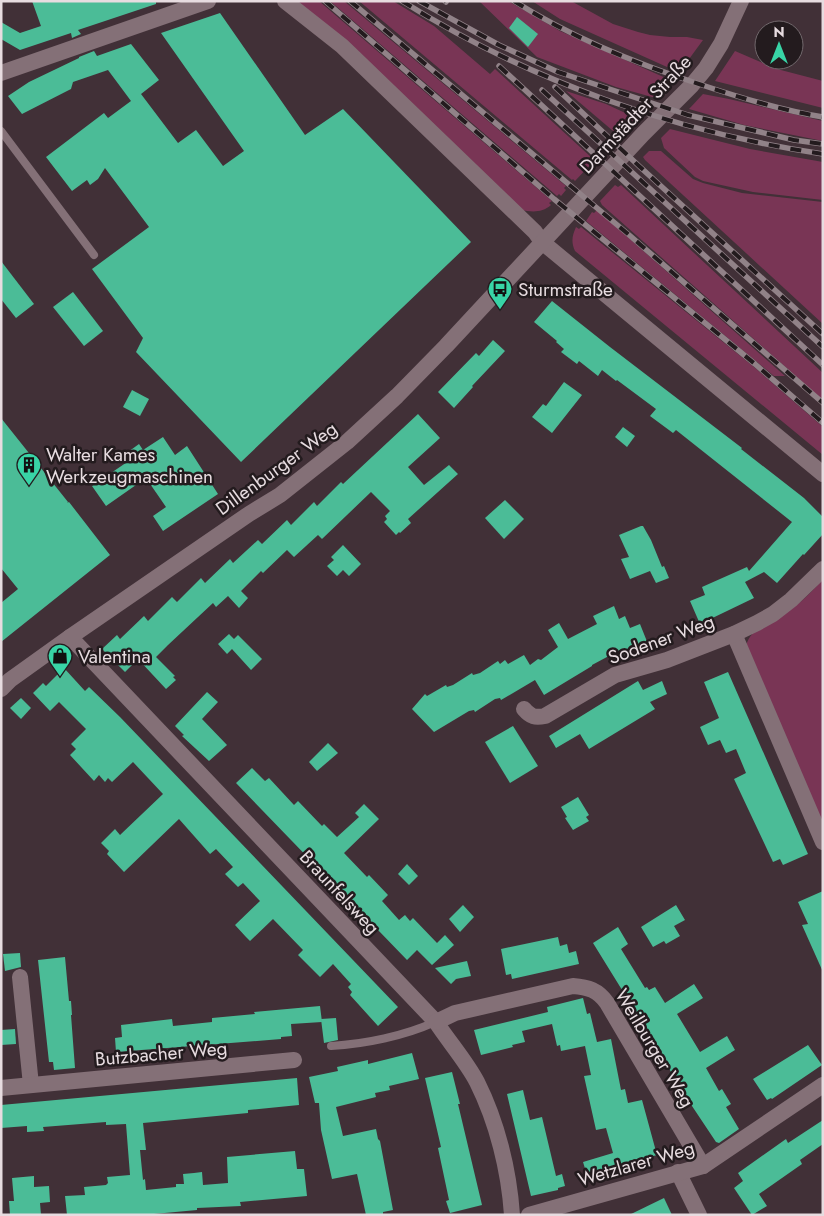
<svg xmlns="http://www.w3.org/2000/svg" width="824" height="1216" viewBox="0 0 824 1216" font-family="Jost,sans-serif">
	<style>
		.green { fill: #793555 }
		.building { fill: #4bbc97 }
		.lines { fill: none; stroke-linecap: round; stroke-linejoin: round }
		.lane { stroke: #847077; stroke-width: 8 }
		.street { stroke: #847077; stroke-width: 16 }
		.rail-casing { stroke: #918288; stroke-width: 5.5 }
		.rail { stroke: #231b1e; stroke-width: 4; stroke-dasharray: 11; stroke-linecap: butt }
		.labels { text-anchor: middle; stroke-width: 5; stroke-linejoin: round; paint-order: stroke }
		.street-label { font-size: 19px; fill: #e7dce0; stroke: #231b1e }
		.poi-label { font-size: 19px; fill: #e7dce0; stroke: #231b1e; text-anchor: start }
	</style>
	<rect width="100%" height="100%" fill="#413037"/>
	<!-- green -->
	<g class="green">
		<path d="M296,1H319L552,201L549,203L551,205C542,213 532,212 521,210Z"/>
		<path d="M330,1H344L566,186L564,188L566,190L561,196L559,194L557,196Z"/>
		<path d="M359,1H393L434,26L490,74L495,69L592,158L590,161L592,163L575,181L573,179L572,180Z"/>
		<path d="M479,1H508L560,31L668,79L665,82L668,84L655,97H652L616,87L537,57Z"/>
		<path d="M532,1H571L613,24L638,32L650,35L670,37H687L703,40L681,70L678,69L676,71L560,19Z"/>
		<path d="M735,51L777,69L823,81V108L715,81Z"/>
		<path d="M566,91L606,104L636,118L619,136Z"/>
		<path d="M703,94L729,99L823,121V141L744,125L689,109Z"/>
		<path d="M670,129L750,149L823,162V200L753,192L703,181L695,177L664,148L661,138Z"/>
		<path d="M649,151H661L693,179L703,183L742,193L823,202V324L645,160L643,157Z"/>
		<path d="M615,185L618,187L621,185L823,373V400L602,205L600,201Z"/>
		<path d="M597,210L785,376H774L586,221L592,212L594,213Z"/>
		<path d="M576,227L579,229L581,227L754,367L823,427V455L575,251C571,242 572,236 576,227Z"/>
		<path d="M823,579V827L746,646C751,625 779,619 794,607C805,599 814,589 823,579Z"/>
	</g>
	<!-- building -->
	<g class="building">
		<path d="M32,1H156V4L78,30L81,34L72,38L71,33L20,50L1,39V22L20,33L41,26Z"/>
		<path d="M220,13L305,135L343,109L471,242L241,462L136,352L143,338L92,269L149,227L105,168L98,179L90,185L87,180L72,191L46,157L104,113L108,118L131,101L108,70L73,82L71,89L22,114L8,96L29,82L79,58V57L94,51L97,56L131,44L159,80L141,94L178,143L196,130L223,166L244,151L161,33Z"/>
		<path d="M517,17L538,34L528,47L509,28Z"/>
		<path d="M1,261L34,304L16,318L1,299Z"/>
		<path d="M73,292L103,331L84,346L53,307Z"/>
		<path d="M552,301L610,347L742,448L741,449L804,498L823,517V534L804,555L803,554L777,583L764,572L745,582L754,598L700,624L690,601L705,595L702,587L747,567L749,571L792,522L676,430L673,433L650,416L656,409L617,380L616,381L602,370L598,376L579,361L577,364L561,352L564,349L556,342L557,341L534,322Z"/>
		<path d="M493,340L505,351L472,386L473,387L454,408L438,392L476,353L479,356Z"/>
		<path d="M564,382L582,395L552,433L532,417L543,404L546,406Z"/>
		<path d="M132,390L149,399L140,416L123,407Z"/>
		<path d="M418,414L440,438L408,467L424,485L449,465L458,474L408,519L411,523L400,533L399,532L396,535L384,522L387,519L385,516L390,511L371,492L322,539L318,535L294,557L287,550L263,573L261,571L241,591L248,598L239,608L228,596L216,607L213,603L168,645L156,657L175,676L173,677L176,680L166,689L138,659L125,672L102,649L117,635L120,639L144,616L148,621L172,597L177,602L201,578L205,583L230,559L233,563L258,540L262,544L287,520L291,525L314,502L317,506L341,482L343,484Z"/>
		<path d="M1,418L68,502L67,503L69,502L110,555L1,642V603L18,589L1,568Z"/>
		<path d="M623,427L635,436L627,447L615,437Z"/>
		<path d="M163,437L175,455L187,446L218,494L163,531L153,516L166,507L146,478L106,506L92,486L133,458L128,452L139,444L143,450Z"/>
		<path d="M505,500L524,519L504,539L485,518Z"/>
		<path d="M641,526H643L651,540L662,567L664,566L669,578L656,583L650,571L630,579L621,559L629,557L619,535Z"/>
		<path d="M343,545L361,564L349,576L343,570L337,576L327,566L334,560L331,557Z"/>
		<path d="M614,606L619,619L625,616L630,628L640,624L648,644L623,655L620,650L592,665V666L544,695L535,680L501,700L500,698L495,699L475,712L474,710L469,711L434,732L412,709L425,694L427,696L446,685L447,687L453,685L472,673L473,675L480,673L498,661L500,664L505,660L508,664L524,655L530,665L538,659L541,660L558,647L548,630L559,623L568,639L597,624L593,616Z"/>
		<path d="M229,634L234,639L238,635L262,659L251,670L232,649L227,654L218,644Z"/>
		<path d="M64,668L85,691L89,687L120,717L398,1007L378,1026L350,995L352,992L348,987L351,984L333,964L320,977L298,955L303,950L273,919L250,941L246,937L235,925L260,901L243,883L238,887L225,874L233,867L216,849L210,854L179,819L124,872L107,854L109,851L101,843L115,829L120,835L163,794L133,762L112,782L108,778L105,782L99,775L94,781L70,755L76,749L71,744L86,729L59,702L50,711L33,693L43,683L46,686Z"/>
		<path d="M728,672L808,854L783,865L780,859L773,862L734,779L746,773L736,749L726,753L720,740L708,745L700,727L719,718L704,682Z"/>
		<path d="M638,681L643,690L662,681L667,694L650,702L655,709L589,749L580,734L556,748L549,736Z"/>
		<path d="M207,692L218,702L202,719L227,745L209,761L182,736L184,735L175,726Z"/>
		<path d="M21,698L31,708L21,719L10,708Z"/>
		<path d="M513,726L538,766L510,783L485,742Z"/>
		<path d="M328,743L338,753L317,771L309,762Z"/>
		<path d="M252,768L265,781L269,778L294,805L298,801L322,826L324,824L337,837L359,817L355,813L364,804L379,819L344,853L367,877L369,875L388,895L382,901L399,920L405,915L410,921L413,918L437,943L445,935L454,945L432,965L417,950L407,960L236,783Z"/>
		<path d="M578,797L589,815L586,817L589,821L573,830L565,818L567,817L561,807Z"/>
		<path d="M407,864L418,876L409,885L398,874Z"/>
		<path d="M823,891V972L802,925L808,924L798,902Z"/>
		<path d="M463,905L474,917L460,932L449,919Z"/>
		<path d="M676,905L685,920L674,926L680,936L666,944L664,941L653,947L641,927Z"/>
		<path d="M618,927L628,944L621,949L645,988L647,987L649,990L655,987L665,1003L694,984L703,998L677,1014L700,1052L727,1036L735,1050L706,1068L719,1091L722,1089L731,1104L726,1107L739,1129L719,1143L716,1142L692,1106L647,1033L641,1018L640,1019L593,943Z"/>
		<path d="M558,937L560,946L567,944L569,953L576,951L579,964L512,979L511,974L506,975L501,949Z"/>
		<path d="M20,953L21,967L5,971L3,954Z"/>
		<path d="M65,957L69,1001H71L72,1015H71L75,1068L54,1070L53,1062H49L38,960Z"/>
		<path d="M467,961L471,976L456,979L451,984L435,968Z"/>
		<path d="M583,998L587,1014L590,1013L597,1042L611,1039L621,1090L625,1089L628,1103L642,1100L657,1155L587,1175L583,1162L613,1153L606,1128L596,1130L584,1076L591,1075L585,1046L561,1051L560,1045L557,1046L552,1024L522,1031L525,1042L512,1045L513,1047L481,1055L474,1030L548,1012L547,1007Z"/>
		<path d="M320,1006L322,1022L291,1024L292,1036L281,1037V1039L116,1052L115,1038L122,1037L121,1025L172,1019L173,1026L212,1022V1018L255,1014L254,1012Z"/>
		<path d="M336,1018L338,1040L324,1043L321,1019Z"/>
		<path d="M15,1029L16,1044L1,1045V1030Z"/>
		<path d="M808,1045L822,1065L772,1099L771,1098L767,1100L753,1079Z"/>
		<path d="M412,1053L419,1079L389,1086L390,1090L375,1093L376,1097L336,1107L343,1136L376,1129L378,1139L380,1141L393,1210L383,1212V1215H366L357,1174L332,1179L321,1130L319,1103H315L309,1077L338,1071L337,1067L368,1060V1064Z"/>
		<path d="M452,1072L460,1104H458L482,1205L450,1213L446,1201L449,1200L438,1148L441,1147L425,1078Z"/>
		<path d="M297,1078L299,1105L248,1110V1113L143,1123L146,1150H140L143,1180L145,1179L146,1190L176,1187V1184H184L183,1174L194,1173L202,1172L203,1185L228,1183L227,1157L295,1151L297,1169H304L307,1196L240,1202L241,1206L197,1208V1210L143,1215H67L65,1196L85,1195L84,1187L106,1185L108,1183L107,1177L130,1175L126,1124L106,1125V1122L43,1127L44,1131L27,1132V1126L1,1128V1105Z"/>
		<path d="M523,1090L530,1120L542,1117L556,1176L562,1174L565,1186L558,1188V1190L531,1196L507,1094Z"/>
		<path d="M823,1120V1144L800,1160L802,1164L759,1194L767,1206L752,1215L734,1188L743,1181L738,1173L786,1139L788,1143Z"/>
		<path d="M34,1176V1187L49,1186L50,1202L40,1203L41,1215H10L9,1201H14L12,1178Z"/>
		<path d="M664,1198L672,1215H629Z"/>
	</g>
	<g class="lines">
		<!-- lane -->
		<g class="lane">
			<path d="M1,131L94,255"/>
			<path d="M331,1046C365,1044 404,1036 435,1022"/>
		</g>
		<!-- street -->
		<g class="street">
			<path d="M285,1L342,46L535,232L542,242L823,474"/>
			<path d="M1,73L208,1"/>
			<path d="M734,634L823,842"/>
			<path d="M70,637L436,1022C449,1042 466,1061 477,1082C497,1122 509,1170 512,1215"/>
			<path d="M1,689L10,680L70,637L249,514L280,495L347,442L397,396L446,346L643,134L692,85L706,68L721,44L741,1"/>
			<path d="M524,709C531,717 535,718 545,716L615,675L667,660L734,634L757,623L773,614L791,600L823,569"/>
			<path d="M20,977L31,1085"/>
			<path d="M436,1022L455,1013L573,986C588,987 598,990 607,1003L703,1166"/>
			<path d="M1,1088L294,1060"/>
			<path d="M678,1172L699,1215"/>
			<path d="M529,1215L703,1166L823,1085"/>
		</g>
		<defs>
			<g id="rail">
				<path d="M325,1L554,199L755,364L823,423"/>
				<path d="M350,1L628,234L823,403"/>
				<path d="M402,1C529,81 675,132 823,154"/>
				<path d="M419,1L499,45L558,72L688,115L794,140L823,144"/>
				<path d="M445,1L446,2"/>
				<path d="M514,1C572,38 637,64 702,85C741,98 781,110 823,117"/>
				<path d="M499,66L823,365"/>
				<path d="M555,87L639,166L823,334"/>
				<path d="M542,90L823,347"/>
			</g>
		</defs>
		<!-- rail casing -->
		<use href="#rail" class="rail-casing"/>
		<!-- rail -->
		<use href="#rail" class="rail"/>
	</g>
	<!-- icons -->
	<defs>
		<symbol id="bus-pin" viewBox="-11 -11 22 30"><path d="M0 17L-7.5 6A9.5 9.5 0 1 1 7.5 6Z" fill="#38d4a6" stroke="#231b1e"/><path d="M-5-6H5V4H4V6H2V4H-2V6H-4V4H-5ZM-3.5-4V0h7V-4ZM-3.5 1.2v1.5H-2V1.2ZM2 1.2v1.5H3.5V1.2Z" fill="#111"/></symbol>
		<symbol id="building-pin" viewBox="-11 -11 22 30"><path d="M0 17L-7.5 6A9.5 9.5 0 1 1 7.5 6Z" fill="#38d4a6" stroke="#231b1e"/><path d="M-4-6H4V6H1V3H-1V6H-4ZM-2.5-4.3h1.7v1.8h-1.7ZM.8-4.3h1.7v1.8H.8ZM-2.5-1h1.7V.8h-1.7ZM.8-1h1.7V.8H.8Z" fill="#111"/></symbol>
		<symbol id="shop-pin" viewBox="-11 -11 22 30"><path d="M0 17L-7.5 6A9.5 9.5 0 1 1 7.5 6Z" fill="#38d4a6" stroke="#231b1e"/><path d="M-5-2.5h2.3a2.7 3.5 0 0 1 5.4 0H5L5.5 6h-11ZM-1.5-2.5h3a1.5 2.3 0 0 0-3 0Z" fill="#111"/></symbol>
	</defs>
	<g fill-rule="evenodd">
		<use href="#bus-pin" x="486" y="275" width="28" height="38"/>
		<use href="#building-pin" x="15" y="451" width="28" height="38"/>
		<use href="#shop-pin" x="46" y="642" width="28" height="38"/>
	</g>
	<g class="labels">
		<!-- street labels -->
		<g class="street-label">
			<text transform="translate(635 114) rotate(-47)" y="7">Darmstädter Straße</text>
			<text transform="translate(276 468) rotate(-36)" y="7">Dillenburger Weg</text>
			<text transform="translate(661 639) rotate(-20)" y="7">Sodener Weg</text>
			<text transform="translate(340 892) rotate(47)" y="7">Braunfelsweg</text>
			<text transform="translate(655 1048) rotate(59)" y="7">Weilburger Weg</text>
			<text transform="translate(161 1053) rotate(-5)" y="7">Butzbacher Weg</text>
			<text transform="translate(636 1163) rotate(-16)" y="7">Wetzlarer Weg</text>
		</g>
		<!-- poi labels -->
		<g class="poi-label">
			<text x="518" y="296">Sturmstraße</text>
			<text x="46" y="461">Walter Kames<tspan x="46" dy="22">Werkzeugmaschinen</tspan></text>
			<text x="78" y="663">Valentina</text>
		</g>
	</g>
	<!-- border -->
	<rect width="824" height="1216" fill="none" stroke="#e7dce0" stroke-width="5"/>
	<!-- north arrow -->
	<g transform="translate(779 45)"><circle r="24" fill="#231b1e" stroke="#71686c"/>
	<path d="M0-4L9 19L0 12L-9 19Z" fill="#38d4a6"/>
	<text y="-8" font-size="14" font-weight="bold" text-anchor="middle" fill="#e7dce0">N</text>
	</g>
</svg>
